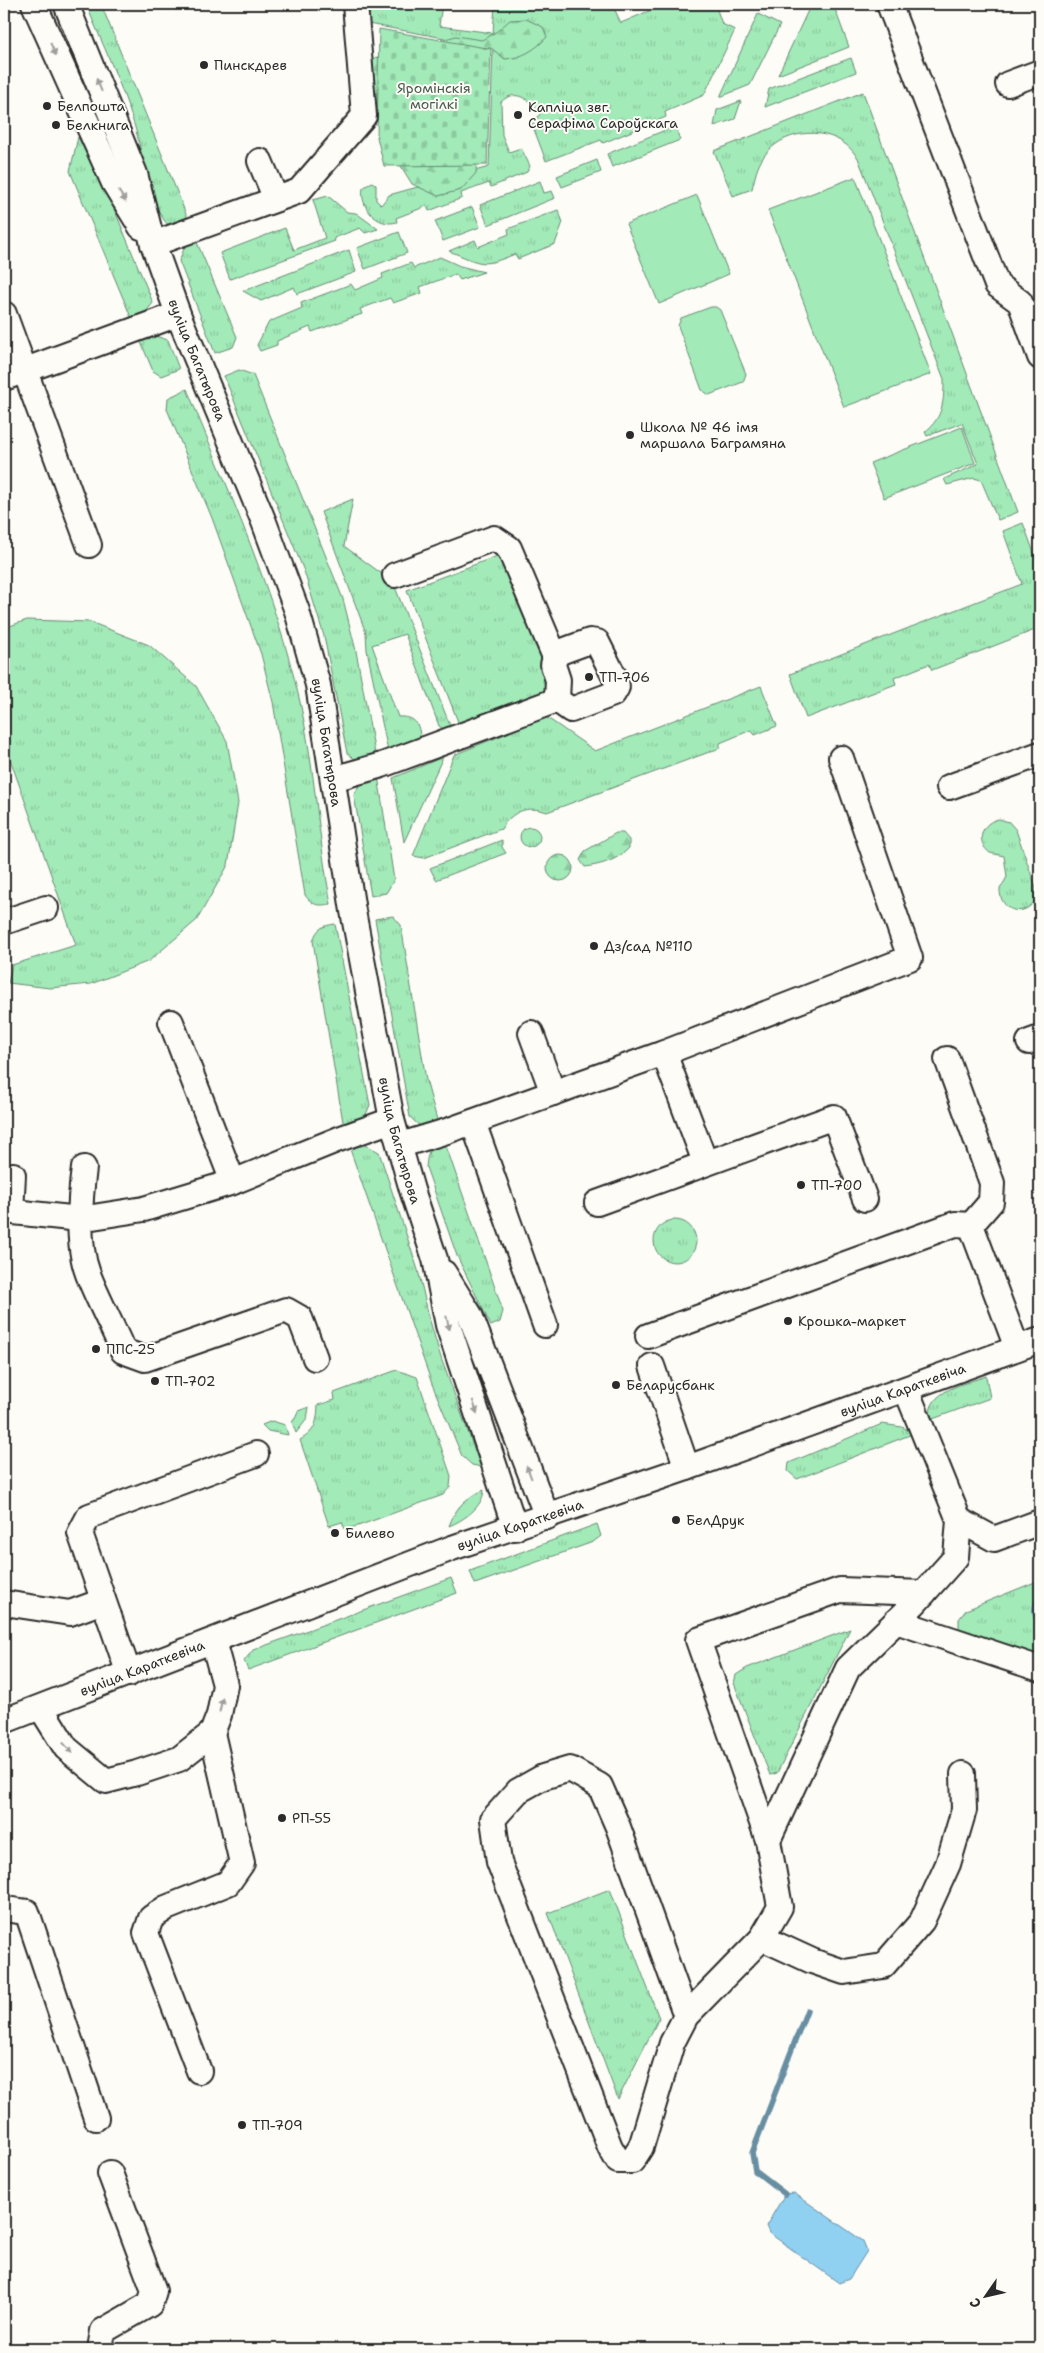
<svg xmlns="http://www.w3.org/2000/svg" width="1044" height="2353" viewBox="0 0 1044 2353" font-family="'Shantell Sans',sans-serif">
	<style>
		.grass { fill: url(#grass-tufts); stroke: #668a72 }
		.forest { fill: url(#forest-firs); stroke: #668a72 }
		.cemetery { fill: url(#cemetery-stones); stroke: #668a72 }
		.pitch { fill: #a2eab8; stroke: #668a72 }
		.water { fill: #90d0f1; stroke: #688ea2 }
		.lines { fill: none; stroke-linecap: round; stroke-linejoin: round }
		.stream { stroke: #688ea2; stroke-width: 5.5 }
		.minor-casing { stroke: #2b2b2b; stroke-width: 28 }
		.minor { stroke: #fdfcf7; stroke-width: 24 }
		.oneway { fill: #9e9e9b }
		.poi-dot { fill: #2b2b2b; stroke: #fdfcf7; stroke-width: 2 }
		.labels { text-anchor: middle; stroke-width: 4; stroke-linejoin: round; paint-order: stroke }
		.poi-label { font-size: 14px; fill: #2b2b2b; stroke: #fdfcf7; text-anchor: start }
		.park-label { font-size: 14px; fill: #495b4e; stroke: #fdfcf7 }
		.street-label { font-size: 14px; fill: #2b2b2b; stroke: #fdfcf7 }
	</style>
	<defs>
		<pattern id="grass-tufts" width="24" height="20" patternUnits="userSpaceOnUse" patternTransform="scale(1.25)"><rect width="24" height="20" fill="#a2eab8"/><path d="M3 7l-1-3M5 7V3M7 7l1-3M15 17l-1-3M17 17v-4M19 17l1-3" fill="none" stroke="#8cc99e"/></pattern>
		<pattern id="forest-firs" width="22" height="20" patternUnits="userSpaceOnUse" patternTransform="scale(1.25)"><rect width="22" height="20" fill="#a2eab8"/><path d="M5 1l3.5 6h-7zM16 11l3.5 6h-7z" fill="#8cc99e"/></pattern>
		<pattern id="cemetery-stones" width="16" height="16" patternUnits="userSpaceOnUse" patternTransform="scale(1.25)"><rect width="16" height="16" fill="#a2eab8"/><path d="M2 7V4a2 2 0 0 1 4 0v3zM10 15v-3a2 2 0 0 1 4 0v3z" fill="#8cc99e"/></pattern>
	</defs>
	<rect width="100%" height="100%" fill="#fdfcf7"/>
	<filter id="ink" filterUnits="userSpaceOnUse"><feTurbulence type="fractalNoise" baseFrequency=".02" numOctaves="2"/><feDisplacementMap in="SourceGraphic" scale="10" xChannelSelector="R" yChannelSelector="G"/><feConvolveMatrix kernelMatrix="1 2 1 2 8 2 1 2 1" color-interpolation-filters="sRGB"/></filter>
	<g filter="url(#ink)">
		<!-- grass -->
		<g class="grass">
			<path d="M86,4H101L190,224L170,227C146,203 144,155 134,124C121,83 102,43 86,4Z"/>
			<path d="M427,4H442L439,26L493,33L495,4H612L621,23L665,4H715L722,24L735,30L704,95L665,112L666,117L603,143L601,140L546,161L532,124L540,114C530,99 515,88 501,102L502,135L509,152L521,148L530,166L527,172L491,187L489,183L461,193L462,198L429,211L427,206L396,218L397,222C377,228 359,206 363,188L372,182L376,185V200L381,205L389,195L489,167L493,47L368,24L364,12Z"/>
			<path d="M811,4H833L849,47L778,75Z"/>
			<path d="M758,14L780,25L750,85L720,97Z"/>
			<path d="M851,58L856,72L765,107L769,89Z"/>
			<path d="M863,92L1018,512L998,520L981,480L974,478L947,485L944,479L978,464L962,423L927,436L925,432C943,417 944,402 944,379L858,158C854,153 850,147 845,144C821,126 782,131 764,156C757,166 755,177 752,189L733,196L714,151Z"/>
			<path d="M741,101L735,119L714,126L717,110Z"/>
			<path d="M675,126L680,140L612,167L607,154Z"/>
			<path d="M78,137L115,211L153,303L141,318L133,322L70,171Z"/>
			<path d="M597,160L601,172L562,187L557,176Z"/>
			<path d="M540,181L544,193L552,191L555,198L488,225L480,205Z"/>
			<path d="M328,196L347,212L356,213L378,229L365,233L360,228L334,238L335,241L230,279L220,253L285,228L294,250L325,238L313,200Z"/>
			<path d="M472,207L480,227L443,241L435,221Z"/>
			<path d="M558,210L563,222L555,244L518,259L515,254C482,268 482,264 449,251L475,240L478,247L509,234L508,229Z"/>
			<path d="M399,232L407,253L365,269L357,248Z"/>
			<path d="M196,240L237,337L233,347L215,353L179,261L186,244Z"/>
			<path d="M349,250L356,272L297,294L294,287L261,301L243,291Z"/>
			<path d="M440,257L460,266L484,272L460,280L456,274L420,287L422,293L393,303L390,298L360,309L362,314L312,332L310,327L277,341V345L260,351L257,345L269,322L302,308L301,303L351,284L355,290L383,278L382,274L411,263L414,268Z"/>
			<path d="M152,335L168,340L179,369L161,376L153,371L140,340Z"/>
			<path d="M239,370L253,375L343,599L356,651L376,759L357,761L347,753L324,636L304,571L224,376Z"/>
			<path d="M187,389C229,492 275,593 300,702C315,768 318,838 331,904C318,906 313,906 305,895L273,702L261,654L212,518L167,409L168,398Z"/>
			<path d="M353,499L344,546L393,582L451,728L446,731L439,726L405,634L372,645L398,717C414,716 420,723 420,739L389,756L367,650L366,633L321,512Z"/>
			<path d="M1023,523L1040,569V628L932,670L929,664L894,678L896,684L806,718L790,674L1022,584L1003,531Z"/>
			<path d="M500,555L552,680L545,695L460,727L407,590Z"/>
			<path d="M27,620L90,622L149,645L196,686L227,741L238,803L228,865L197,920L149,961L91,984L50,988L8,983L12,965L76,945L4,742V628Z"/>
			<path d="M761,686L777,726L755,735L751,730L720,743V748L547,812C527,805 512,811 501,829L424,858L413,856L454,755L546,717L595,751Z"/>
			<path d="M443,757L404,842L393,778Z"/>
			<path d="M378,776L394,880L386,893L371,896L354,795L360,784Z"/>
			<path d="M999,819L1009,822L1016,830L1036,888L1034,902C1021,919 999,909 1000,889L1007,877L1004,856L990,853C975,842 981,822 999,819Z"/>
			<circle cx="530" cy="837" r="10"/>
			<path d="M502,840V847L506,853L436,880L430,868Z"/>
			<path d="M393,916L401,925L426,1080L439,1127C425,1131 420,1127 410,1117L375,919Z"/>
			<path d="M335,924L370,1105L364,1119L344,1128L313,941C317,928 322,926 335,924Z"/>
			<path d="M445,1143L503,1311L500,1322L491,1326L457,1256L426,1167C428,1150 428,1147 445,1143Z"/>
			<path d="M366,1145L379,1152L418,1270L430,1321L441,1358L481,1467L472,1465L462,1456L432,1384L351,1152L356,1147Z"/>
			<circle cx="675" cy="1241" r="21"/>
			<path d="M397,1370L417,1377L451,1476L450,1487L443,1495L358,1526L345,1529L342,1522L329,1526L300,1440C316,1431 317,1422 318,1405L335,1400L334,1393Z"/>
			<path d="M986,1376L990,1398L930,1420C926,1390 965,1384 986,1376Z"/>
			<path d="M309,1407L307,1419L296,1433L292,1422L296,1417L298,1411Z"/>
			<path d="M272,1421L285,1425L288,1435L268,1431L262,1425Z"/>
			<path d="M882,1424L902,1427L915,1433L797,1479L788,1471L789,1463Z"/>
			<path d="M484,1490C483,1507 464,1520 449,1526C456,1507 465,1498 484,1490Z"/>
			<path d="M597,1524L601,1536L593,1542L475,1584L470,1571Z"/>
			<path d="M451,1578L457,1593L248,1670L244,1661L253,1650Z"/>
			<path d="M1040,1580V1596L1037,1597L1040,1658L959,1630V1619L966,1610Z"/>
			<path d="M850,1629L777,1773L770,1775L734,1683L736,1675L747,1668Z"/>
			<path d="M610,1889L659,2018L618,2099L548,1913Z"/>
		</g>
		<!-- forest -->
		<g class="forest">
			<path d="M526,19L543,27L547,37C535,50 522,58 505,59L491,48L474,47L479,127L476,173L461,190L438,196L412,184L396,158L438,41L456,36L482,40L496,32L510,20Z"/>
			<path d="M380,56L382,109L375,106L368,79L372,59Z"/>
			<path d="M616,833H623L629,840V848C618,860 601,865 585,867L580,860L585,851Z"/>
			<circle cx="560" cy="868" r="13"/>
		</g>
		<!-- cemetery -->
		<path class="cemetery" d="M379,29L491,49L487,165L384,166L377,137Z"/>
		<!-- pitch -->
		<g class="pitch">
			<path d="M855,177L931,374L844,407L768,210Z"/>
			<path d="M697,195L729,274L659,304L626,224Z"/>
			<path d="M711,307H716L720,310L746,374L743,382L709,395L702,390L678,326L681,318Z"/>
			<path d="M962,427L975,463L884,498L870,463Z"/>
		</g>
		<!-- water -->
		<g class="water">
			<path d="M1040,1596V1625C1030,1617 1031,1608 1037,1597Z"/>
			<path d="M794,2193L863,2241L867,2251L849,2279L839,2283L769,2233L766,2226L785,2194Z"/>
		</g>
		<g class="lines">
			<!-- stream -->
			<path class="stream" d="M785,2194L755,2171L752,2153L807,2010"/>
			<defs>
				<g id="minor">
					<path d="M34,4L114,183L141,227"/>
					<path id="s1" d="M66,4L135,174L153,244L178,314L264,522L297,611L318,685L353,911L392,1120L412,1190L435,1259L448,1325L515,1528"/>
					<path d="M889,4L997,285L1020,302L1040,357"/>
					<path d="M1008,84L1040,72"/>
					<path d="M260,161L276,199"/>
					<path d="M153,244L299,191L364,116L355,4"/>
					<path d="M4,314L89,545"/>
					<path d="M4,378L178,314"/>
					<path d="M395,575L494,538L509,548L555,657"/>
					<path d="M590,641L597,642L616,680L617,687L613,694L571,710L557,700L558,680L553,665L555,657L560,652Z"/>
					<path d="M333,779L382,765L557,700"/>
					<path d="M949,787L1040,754"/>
					<path d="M4,922L46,908"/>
					<path d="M171,1022L233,1182"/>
					<path d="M531,1033L553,1093"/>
					<path d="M1029,1042L1040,1038"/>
					<path d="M664,1053L705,1162"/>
					<path d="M947,1059L992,1183L991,1202L971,1225"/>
					<path d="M473,1122L545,1325"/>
					<path d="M401,1145L447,1131L664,1053L910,958L841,758"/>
					<path d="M84,1168C80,1199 77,1245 88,1274C98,1300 112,1325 123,1351L145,1359L286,1310L300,1318L315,1358"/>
					<path d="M597,1203L834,1117L865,1199"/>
					<path d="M4,1211L80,1219L144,1209L233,1182L339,1139L392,1120"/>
					<path d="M11,1212L13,1175"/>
					<path d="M971,1225L1017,1348"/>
					<path d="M444,1273L470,1315L547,1517"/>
					<path d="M648,1336L955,1224L971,1225"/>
					<path d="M652,1366L687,1468"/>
					<path d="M959,1520L994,1539L1040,1522"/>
					<path d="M4,1603L70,1613L103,1601"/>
					<path d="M896,1621L1040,1669"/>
					<path d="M129,1674L80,1533L89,1516L256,1454"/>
					<path d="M41,1708L66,1748L106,1781L137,1773L179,1759L212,1733L219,1715L225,1685L213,1641"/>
					<path id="s2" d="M4,1721L452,1548L687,1468L1040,1340"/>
					<path d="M768,1840L698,1640L840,1590L924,1593"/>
					<path d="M4,1909L27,1912L96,2118"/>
					<path d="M762,1938L812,1961L844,1972L883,1966L922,1921L948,1864L964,1810L963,1774"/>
					<path d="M686,2016L618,1827L600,1786L570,1769L543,1777L518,1791L493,1819L499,1862L610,2147L618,2161H632L641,2147L672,2043L686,2016L762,1938L780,1907L768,1840L848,1668L914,1604L956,1557L959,1520L906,1389"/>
					<path d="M199,2071L146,1933L151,1918L166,1908L228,1883L242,1863L212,1733"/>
					<path d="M100,2349L103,2331L150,2304L154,2291L110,2173"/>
				</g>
			</defs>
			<!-- minor casing -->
			<use href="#minor" class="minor-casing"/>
			<!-- minor -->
			<use href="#minor" class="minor"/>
		</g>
		<!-- one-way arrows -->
		<defs><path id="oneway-solid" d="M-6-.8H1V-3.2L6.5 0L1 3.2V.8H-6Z" transform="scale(1.25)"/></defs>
		<g class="oneway">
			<use href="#oneway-solid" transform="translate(53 49) rotate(67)"/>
			<use href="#oneway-solid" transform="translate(99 85) rotate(-112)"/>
			<use href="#oneway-solid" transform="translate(122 196) rotate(57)"/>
			<use href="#oneway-solid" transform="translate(448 1323) rotate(76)"/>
			<use href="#oneway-solid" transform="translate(475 1407) rotate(72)"/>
			<use href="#oneway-solid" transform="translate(529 1472) rotate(-111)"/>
			<use href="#oneway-solid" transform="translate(221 1705) rotate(-78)"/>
			<use href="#oneway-solid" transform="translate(68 1748) rotate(47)"/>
		</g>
	</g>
	<!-- markers -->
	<g class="poi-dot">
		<circle cx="204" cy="65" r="5"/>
		<circle cx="47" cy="106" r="5"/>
		<circle cx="518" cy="115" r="5"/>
		<circle cx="56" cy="125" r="5"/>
		<circle cx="630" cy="435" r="5"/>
		<circle cx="589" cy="677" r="5"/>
		<circle cx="594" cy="946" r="5"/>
		<circle cx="801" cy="1185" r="5"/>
		<circle cx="788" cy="1321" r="5"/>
		<circle cx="96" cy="1349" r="5"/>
		<circle cx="155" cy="1381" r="5"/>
		<circle cx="616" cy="1385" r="5"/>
		<circle cx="676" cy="1520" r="5"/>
		<circle cx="335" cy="1533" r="5"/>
		<circle cx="282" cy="1818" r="5"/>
		<circle cx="242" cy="2125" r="5"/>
	</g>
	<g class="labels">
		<!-- poi labels -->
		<g class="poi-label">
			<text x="214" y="70">Пинскдрев</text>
			<text x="57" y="111">Белпошта</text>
			<text x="528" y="112">Капліца звг.<tspan x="528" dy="16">Серафіма Сароўскага</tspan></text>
			<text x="66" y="130">Белкнига</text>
			<text x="640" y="432">Школа № 46 імя<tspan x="640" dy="16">маршала Баграмяна</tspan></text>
			<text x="599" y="682">ТП-706</text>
			<text x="604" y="951">Дз/сад №110</text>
			<text x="811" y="1190">ТП-700</text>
			<text x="798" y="1326">Крошка-маркет</text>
			<text x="106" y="1354">ППС-25</text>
			<text x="165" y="1386">ТП-702</text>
			<text x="626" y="1390">Беларусбанк</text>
			<text x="686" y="1525">БелДрук</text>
			<text x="345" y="1538">Билево</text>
			<text x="292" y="1823">РП-55</text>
			<text x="252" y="2130">ТП-709</text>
		</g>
		<!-- park labels -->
		<g class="park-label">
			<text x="434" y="93">Яромінскія<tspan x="434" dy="16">могілкі</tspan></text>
		</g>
		<!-- street labels -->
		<g class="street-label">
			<text dy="5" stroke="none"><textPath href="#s1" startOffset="380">вуліца Багатырова</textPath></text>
			<text dy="5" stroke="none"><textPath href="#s1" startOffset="785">вуліца Багатырова</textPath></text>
			<text dy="5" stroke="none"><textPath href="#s1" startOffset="1190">вуліца Багатырова</textPath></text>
			<text dy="5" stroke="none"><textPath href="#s2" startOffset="958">вуліца Караткевіча</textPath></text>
			<text dy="5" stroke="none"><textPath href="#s2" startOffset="552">вуліца Караткевіча</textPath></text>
			<text dy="5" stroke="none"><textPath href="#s2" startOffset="148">вуліца Караткевіча</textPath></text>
		</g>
	</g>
	<!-- margin -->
	<rect width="1044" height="2353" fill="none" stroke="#fdfcf7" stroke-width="20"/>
	<rect x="10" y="10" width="1024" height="2333" fill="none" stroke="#2b2b2b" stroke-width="2" filter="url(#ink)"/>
	<!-- north arrow -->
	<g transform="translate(986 2296) rotate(236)" stroke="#fdfcf7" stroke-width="4" paint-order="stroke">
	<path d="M0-4L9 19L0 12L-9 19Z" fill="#2b2b2b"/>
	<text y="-8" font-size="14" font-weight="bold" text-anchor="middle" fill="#2b2b2b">С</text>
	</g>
</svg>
